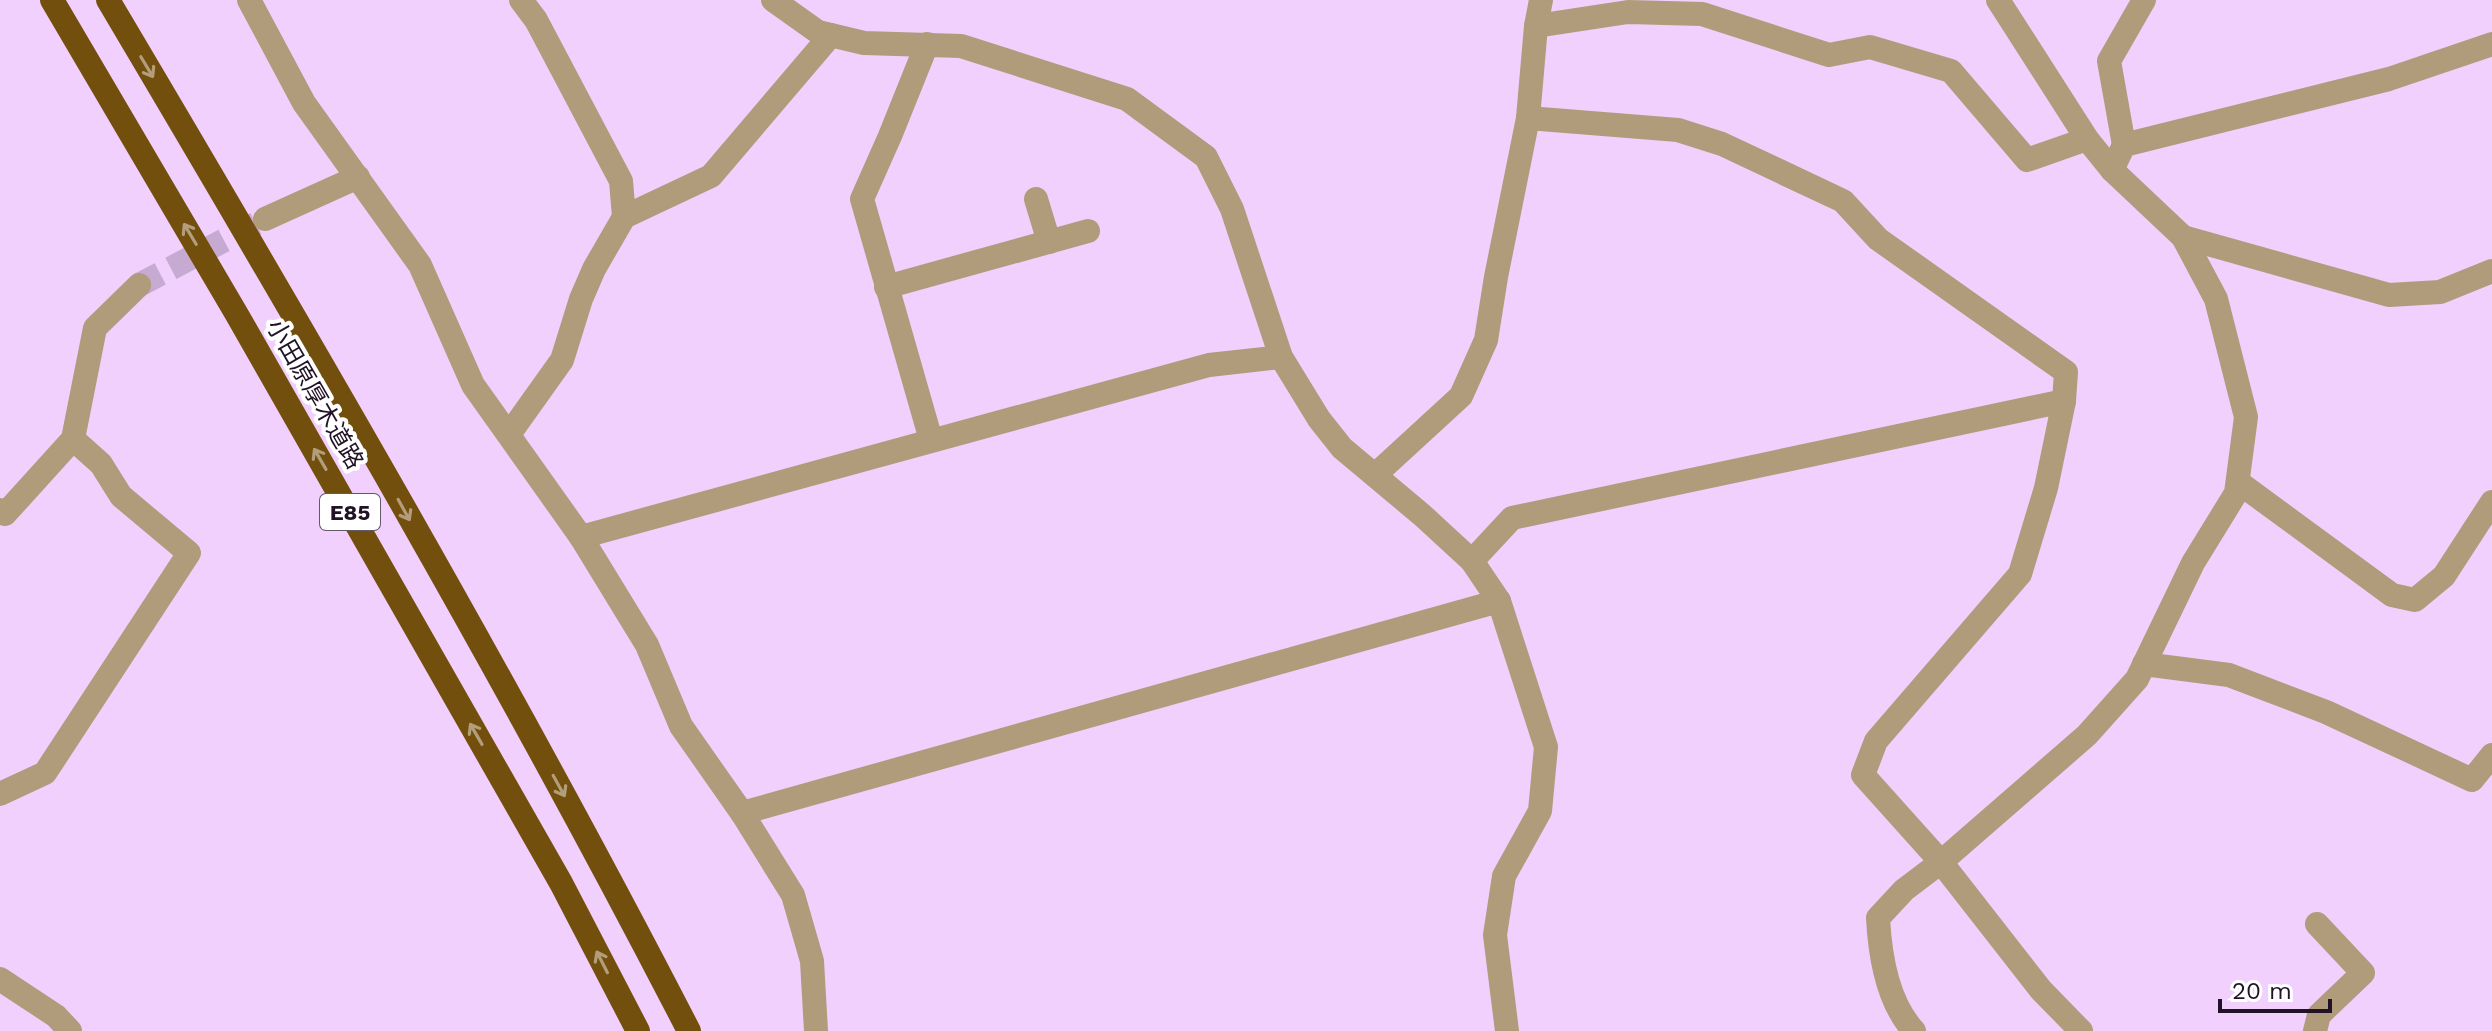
<svg xmlns="http://www.w3.org/2000/svg" width="2492" height="1031" viewBox="0 0 2492 1031" font-family="'Work Sans','Noto Sans JP',sans-serif">
	<style>
		.lines { fill: none; stroke-linecap: round; stroke-linejoin: round }
		.minor-tunnel { stroke: #c7aad2; stroke-width: 24; stroke-dasharray: 24 12; stroke-linecap: butt }
		.minor { stroke: #b09b7b; stroke-width: 24 }
		.highway { stroke: #734f0d; stroke-width: 24 }
		.oneway { stroke: #b29e7a }
		.labels { text-anchor: middle; stroke-width: 8; stroke-linejoin: round; paint-order: stroke }
		.shield { fill: #fff; stroke: #645967; stroke-width: 2 }
		.shield-label { font-size: 22px; font-weight: bold; fill: #211226 }
		.street-label { font-size: 24px; fill: #211226; stroke: #fff }
	</style>
	<rect width="100%" height="100%" fill="#f1d0fd"/>
	<g class="lines">
		<!-- minor-tunnel -->
		<path class="minor-tunnel" d="M139,285L261,221"/>
		<!-- minor -->
		<g class="minor">
			<path d="M249,0L304,103L420,265L473,385L581,537L647,645L681,726L742,813L793,895L812,961L816,1031"/>
			<path d="M773,0L818,32L864,43L961,46L1127,99L1206,157L1232,209L1281,357L1319,419L1342,448L1422,515L1472,561L1499,601L1546,747L1540,811L1504,876L1495,935L1507,1031"/>
			<path d="M1536,26L1628,12L1702,14L1829,55L1870,47L1951,71L2027,160L2087,139"/>
			<path d="M927,44L890,136L862,199L931,440"/>
			<path d="M1528,118L1536,26L1541,0"/>
			<path d="M2124,145L2109,61L2144,0"/>
			<path d="M2112,170L2124,145L2389,79L2492,44"/>
			<path d="M1036,199L1049,242"/>
			<path d="M624,217L711,176L831,35"/>
			<path d="M265,219L358,177"/>
			<path d="M2183,237L2389,295L2440,292L2492,271"/>
			<path d="M886,287L1088,231"/>
			<path d="M510,433L562,360L581,299L594,269L624,217L621,181L536,20L521,0"/>
			<path d="M1375,475L1461,396L1486,340L1496,277L1528,118L1678,130L1722,144L1843,201L1878,239L2066,372L2064,401"/>
			<path d="M2238,482L2392,595L2415,600L2444,576L2492,502"/>
			<path d="M0,510L5,514L73,439L95,328L139,285"/>
			<path d="M581,537L1209,365L1281,357"/>
			<path d="M1472,561L1512,518L2064,401L2046,488L2020,574L1876,741L1863,775L1941,862L2041,990L2081,1031"/>
			<path d="M2144,664L2229,675L2326,712L2472,780L2492,755"/>
			<path d="M0,794L45,773L189,553L121,496L101,464L73,439"/>
			<path d="M742,813L1499,601"/>
			<path d="M0,979L56,1016L70,1031"/>
			<path d="M1914,1031C1887,1002 1880,956 1878,918L1904,890L1941,862L2087,735L2137,679L2193,563L2236,493L2246,417L2216,299L2183,237L2112,170L2087,139L1998,0"/>
			<path d="M2315,1031L2319,1015L2363,973L2317,924"/>
		</g>
		<!-- highway -->
		<g class="highway">
			<path d="M52,0L236,313L561,883L638,1031"/>
			<path d="M108,0C309,339 508,680 689,1031"/>
		</g>
	</g>
	<!-- one-way arrows -->
	<defs><path id="oneway-shaft" d="M-6 0H5M1.5-3L5.5 0L1.5 3" fill="none" stroke-width="1.6" stroke-linecap="round" stroke-linejoin="round" transform="scale(2)"/></defs>
	<g class="oneway">
		<use href="#oneway-shaft" transform="translate(147 67) rotate(59)"/>
		<use href="#oneway-shaft" transform="translate(190 234) rotate(-121)"/>
		<use href="#oneway-shaft" transform="translate(320 459) rotate(-120)"/>
		<use href="#oneway-shaft" transform="translate(404 510) rotate(61)"/>
		<use href="#oneway-shaft" transform="translate(476 734) rotate(-120)"/>
		<use href="#oneway-shaft" transform="translate(559 786) rotate(61)"/>
		<use href="#oneway-shaft" transform="translate(602 962) rotate(-117)"/>
	</g>
	<g class="labels">
		<!-- shield labels -->
		<rect class="shield" x="320" y="494" width="60" height="36" rx="6"/>
		<g class="shield-label">
			<text x="350" y="520">E85</text>
		</g>
		<!-- street labels -->
		<g class="street-label">
			<text transform="translate(315 394) rotate(60)" y="8">小田原厚木道路</text>
		</g>
	</g>
	<!-- scale -->
	<path d="M2220 999v12h110v-12" fill="none" stroke="#211226" stroke-width="4"/>
	<text x="2232" y="999" font-size="24" fill="#211226" stroke="#ffffff" stroke-width="6" paint-order="stroke">20 m</text>
</svg>
